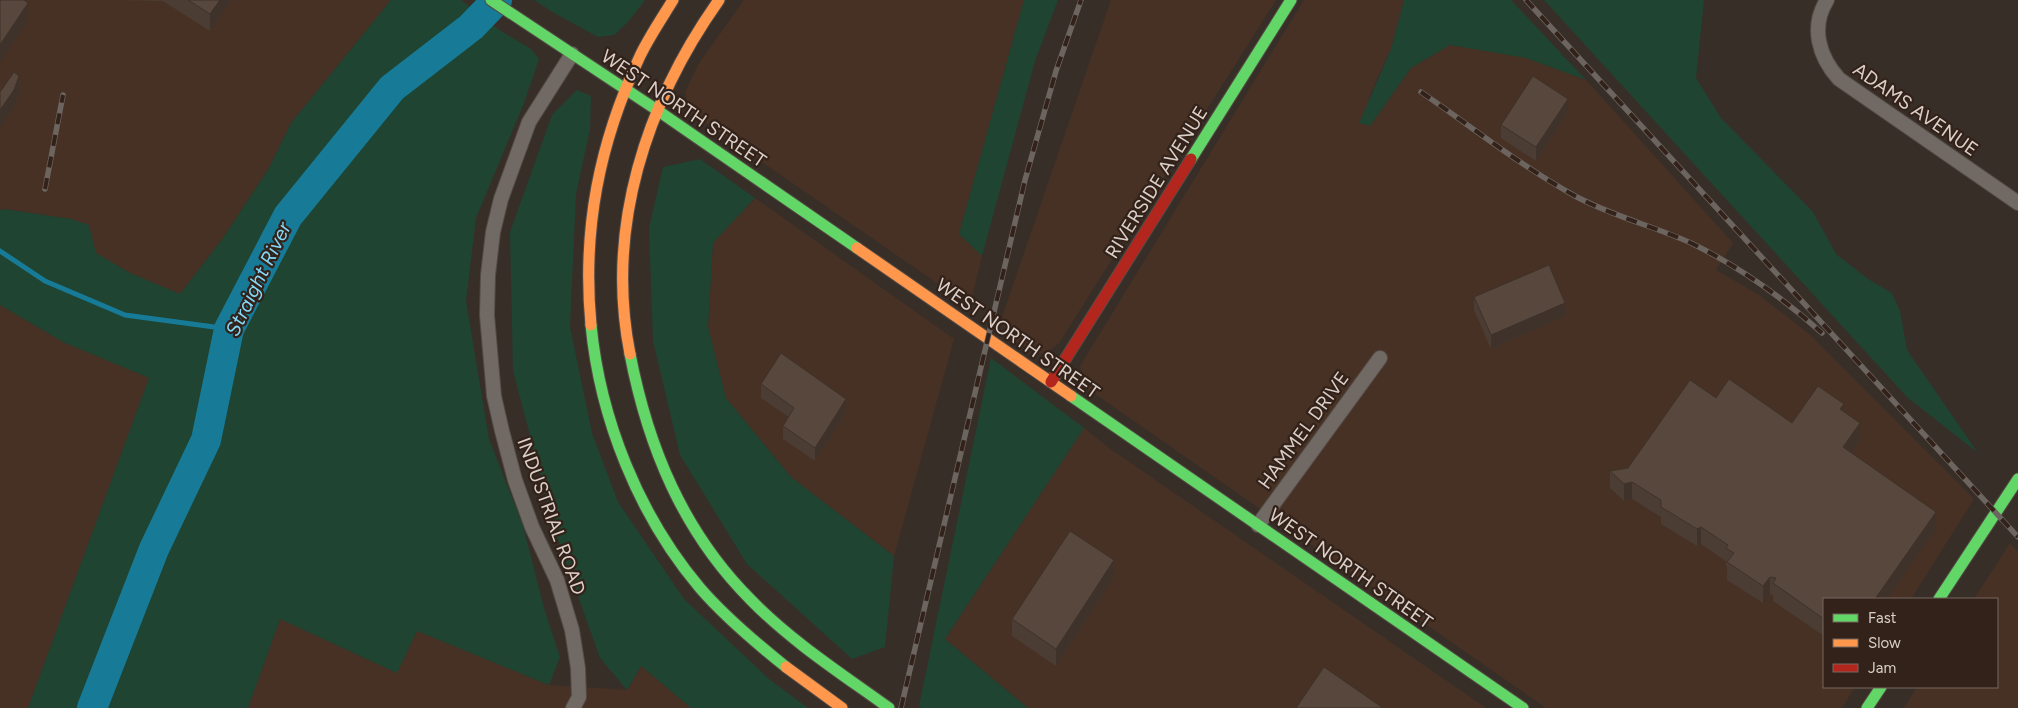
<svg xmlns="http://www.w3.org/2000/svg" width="2018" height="708" viewBox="0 0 2018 708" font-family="Figtree,sans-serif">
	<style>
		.built { fill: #473125 }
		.green { fill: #1f4432 }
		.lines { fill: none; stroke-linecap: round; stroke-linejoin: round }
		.stream { stroke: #177b98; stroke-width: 5 }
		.river { stroke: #177b98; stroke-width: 30 }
		.street-casing { stroke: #544b46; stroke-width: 16 }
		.fast-casing { stroke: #544b46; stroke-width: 13 }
		.slow-casing { stroke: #544b46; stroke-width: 13 }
		.jam-casing { stroke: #544b46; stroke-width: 13 }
		.street { stroke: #716a64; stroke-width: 14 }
		.fast { stroke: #63d668; stroke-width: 11 }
		.slow { stroke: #ff974d; stroke-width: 11 }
		.jam { stroke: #b3261e; stroke-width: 11 }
		.rail-casing { stroke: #6c645f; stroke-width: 5.5 }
		.rail { stroke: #332219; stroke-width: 4; stroke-dasharray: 11; stroke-linecap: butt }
		.wall { fill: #4c3d34 }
		.shaded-wall { fill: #3e322a }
		.building { fill: #58473c; stroke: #3e322a }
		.labels { text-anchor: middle; stroke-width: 4.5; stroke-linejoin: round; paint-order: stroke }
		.street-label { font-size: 19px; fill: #dbcfc9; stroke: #332219 }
		.water-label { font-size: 20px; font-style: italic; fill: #82d8f8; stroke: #332219 }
	</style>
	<rect width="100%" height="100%" fill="#382e28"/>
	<!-- built -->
	<g class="built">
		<path d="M0,0H391L291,123L269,168L223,238L180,294L130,273L96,253L71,219L5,209L0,210Z"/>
		<path d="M744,0H1024L959,234L982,256L970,306L690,112L685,92L698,65Z"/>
		<path d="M1111,0H1276L1059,343L1044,355L1009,339L1001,320Z"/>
		<path d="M1304,0H1404L1391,49L1369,97L1370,126L1411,68L1450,45L1526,58L1586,80L1733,243L1716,270L1759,295L1809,334L1974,499L1911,599H1824V687H1855L1842,708H1546L1088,389L1080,366Z"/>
		<path d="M755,198L954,339L894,556L791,477L726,398L708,327L713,242Z"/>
		<path d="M0,305L63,342L149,378L28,708H0Z"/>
		<path d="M1084,428L1109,448L1486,708H1028L945,639Z"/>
		<path d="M2010,543L2018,552V708H1904L1917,687H1997V599H1974Z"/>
		<path d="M280,619L397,673L417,631L549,685L627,690L641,666L691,708H248Z"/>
	</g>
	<!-- green -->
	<g class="green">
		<path d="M391,0H461L501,31L531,49L539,59L524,103L476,218L466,301L489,439L523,526L544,608L560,657L549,685L417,631L397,673L280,619L248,708H28L149,378L63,342L0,305V210L4,209L71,219L89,225L96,253L130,273L180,294L223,238L269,168L291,123Z"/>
		<path d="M534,0H645L628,22L614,35L598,37L554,13Z"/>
		<path d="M1024,0H1058L1035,61L982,256L959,234Z"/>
		<path d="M1404,0H1511L1586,80L1526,58L1450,45L1411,68L1370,126L1359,123L1391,49Z"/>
		<path d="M1544,0H1704L1696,78L1721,118L1813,212L1836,254L1868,279L1892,293L1900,311L1907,350L1978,453L1907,397Z"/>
		<path d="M577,90L591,96L590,129L576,194L570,327L592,433L618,502L684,599L769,679L808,708H691L641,666L627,690L600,658L557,537L513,371L510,232L552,115Z"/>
		<path d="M700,159L755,198L713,243L708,327L726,398L791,477L894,556L885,647L852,659L747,564L680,455L653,341L649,228L663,167Z"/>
		<path d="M991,358L1084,428L945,639L1028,708H922L919,706Z"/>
	</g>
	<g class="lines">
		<!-- stream -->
		<path class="stream" d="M0,251L45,281L125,315L229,329"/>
		<!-- river -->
		<path class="river" d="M92,708L154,549L206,440L229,329L288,216L392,88L471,27L497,0"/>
		<defs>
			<g id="street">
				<path d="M1827,0C1810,27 1819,57 1839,79L2018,203"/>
				<path d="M572,54L529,122L501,199L493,232L488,275L487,315L494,396L502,431L515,480L532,527L557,580L572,630L578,668L579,697L573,708"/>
				<path d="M1258,525L1380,358"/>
			</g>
			<g id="fast">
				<path d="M491,0L657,110L857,248"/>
				<path d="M1191,159L1291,0"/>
				<path d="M591,325C600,419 639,516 700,588C725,617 756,643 786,667"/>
				<path d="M630,354C648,447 683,532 751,600C792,642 842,674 889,708"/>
				<path d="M1071,396L1523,708"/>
				<path d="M1939,599L2018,479"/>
				<path d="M1867,708L1881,687"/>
			</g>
			<g id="slow">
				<path d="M857,248L1071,396"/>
				<path d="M591,325C582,230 599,143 640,56C649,37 662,18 673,0"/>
				<path d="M630,354C605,228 646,103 719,0"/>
				<path d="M786,667L842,708"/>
			</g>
			<path id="jam" d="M1051,382L1191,159"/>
		</defs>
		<!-- street casing -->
		<use href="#street" class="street-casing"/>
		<!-- fast casing -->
		<use href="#fast" class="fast-casing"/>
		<!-- slow casing -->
		<use href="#slow" class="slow-casing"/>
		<!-- jam casing -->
		<use href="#jam" class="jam-casing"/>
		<!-- street -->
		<use href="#street" class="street"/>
		<!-- fast -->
		<use href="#fast" class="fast"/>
		<!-- slow -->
		<use href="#slow" class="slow"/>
		<!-- jam -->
		<use href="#jam" class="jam"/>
		<defs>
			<g id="rail">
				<path d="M1526,0L2018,537"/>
				<path d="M1421,92C1472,127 1521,166 1575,196C1612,216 1653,226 1691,243C1738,266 1783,298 1822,333"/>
				<path d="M45,189L63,95"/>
				<path d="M901,708L1025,180L1056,71L1081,0"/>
			</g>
		</defs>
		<!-- rail casing -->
		<use href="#rail" class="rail-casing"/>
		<!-- rail -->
		<use href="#rail" class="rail"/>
	</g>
	<!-- wall -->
	<g class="wall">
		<path d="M122,0H232L210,31L163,1Z"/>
		<path d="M1568,112L1536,161L1501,138V125Z"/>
		<path d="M1474,297L1565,316L1491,349L1474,310Z"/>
		<path d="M761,384L846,413L815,461L783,439V426L789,417L761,398Z"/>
		<path d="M1716,398L1792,423L1844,412L1860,440L1851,452L1936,529L1824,599V636L1773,601V595L1770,594L1763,603L1727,580V566L1726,565V561L1701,544L1697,546L1661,524V517L1632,499L1624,501L1610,488V471L1628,468Z"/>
		<path d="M1114,577L1056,666L1012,636V619Z"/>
	</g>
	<!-- shaded-wall -->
	<g class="shaded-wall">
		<path d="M220,0H232L210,31V14Z"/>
		<path d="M28,3V20L0,62V45Z"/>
		<path d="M19,76V93L14,107L0,128V110Z"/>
		<path d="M1568,99V112L1536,161V147Z"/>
		<path d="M1565,303V316L1491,349V335Z"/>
		<path d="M846,399V413L815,461V448Z"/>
		<path d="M1844,404V421L1840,409Z"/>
		<path d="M1860,423V440L1843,464V447Z"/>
		<path d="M1632,482V499L1624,501V484Z"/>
		<path d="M1936,512V529L1887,599H1875Z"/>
		<path d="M1701,527V544L1697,546V529Z"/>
		<path d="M1114,560V577L1056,666V649Z"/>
		<path d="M1770,577V594L1763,603V586Z"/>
	</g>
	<!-- building -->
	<g class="building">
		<path d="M0,0H24L28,3L0,45Z"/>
		<path d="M188,0H220L210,14Z"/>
		<path d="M14,72L19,76L14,90L0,110V92Z"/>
		<path d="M1533,76L1568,99L1536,147L1501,125Z"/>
		<path d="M1549,265L1565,303L1491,335L1474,297Z"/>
		<path d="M781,353L846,399L815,448L783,426L794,408L761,384Z"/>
		<path d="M1729,379L1792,423L1818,386L1844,404L1840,409L1860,423L1843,447L1936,512L1875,599H1824V619L1773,583L1776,578L1770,577L1763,586L1727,562L1734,553L1726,548L1728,545L1701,527L1697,529L1661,507V500L1632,482L1624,484L1610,471L1628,468L1690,380L1716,398Z"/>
		<path d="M1070,531L1114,560L1056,649L1012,619Z"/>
		<path d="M1324,667L1383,708H1296Z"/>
	</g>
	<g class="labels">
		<!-- street labels -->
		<g class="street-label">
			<text transform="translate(684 108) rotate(34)" y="7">WEST NORTH STREET</text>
			<text transform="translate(1916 109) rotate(35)" y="7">ADAMS AVENUE</text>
			<text transform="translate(1156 182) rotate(-58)" y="7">RIVERSIDE AVENUE</text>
			<text transform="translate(1018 338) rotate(35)" y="7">WEST NORTH STREET</text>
			<text transform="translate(1303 430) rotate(-54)" y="7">HAMMEL DRIVE</text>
			<text transform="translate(552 516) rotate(70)" y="7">INDUSTRIAL ROAD</text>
			<text transform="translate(1351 568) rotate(35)" y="7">WEST NORTH STREET</text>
		</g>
		<!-- water labels -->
		<g class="water-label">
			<text transform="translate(258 279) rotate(-64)" y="7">Straight River</text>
		</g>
	</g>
	<!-- legend -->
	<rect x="1823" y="598" width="175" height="90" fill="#332219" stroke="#76675f"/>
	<rect x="1833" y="614" width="25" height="8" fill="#63d668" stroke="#76675f"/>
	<text x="1868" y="623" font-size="15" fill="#dbcfc9">Fast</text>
	<rect x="1833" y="639" width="25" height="8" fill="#ff974d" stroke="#76675f"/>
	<text x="1868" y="648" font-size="15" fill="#dbcfc9">Slow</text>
	<rect x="1833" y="664" width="25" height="8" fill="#b3261e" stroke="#76675f"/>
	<text x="1868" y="673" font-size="15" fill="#dbcfc9">Jam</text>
</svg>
